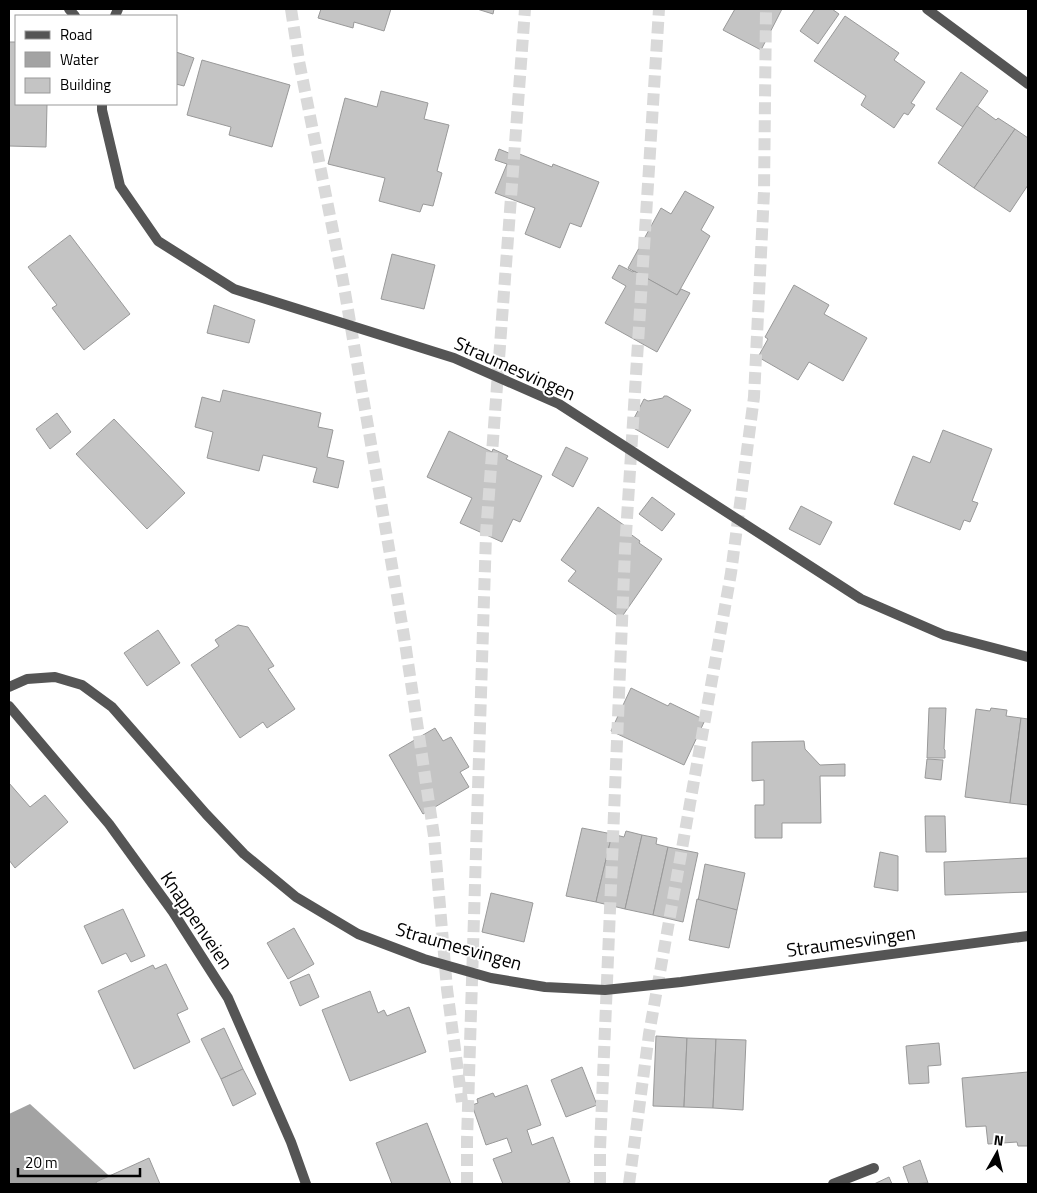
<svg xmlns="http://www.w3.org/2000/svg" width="1037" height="1193" viewBox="0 0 1037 1193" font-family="'Titillium Web',sans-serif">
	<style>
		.water { fill: #a3a3a3 }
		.building { fill: #c4c4c4; stroke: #999 }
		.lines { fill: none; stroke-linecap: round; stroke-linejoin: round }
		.primary-tunnel { stroke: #d9d9d9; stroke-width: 12; stroke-dasharray: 12 6; stroke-linecap: butt }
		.service { stroke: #555; stroke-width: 10 }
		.minor { stroke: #555; stroke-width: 10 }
		.labels { text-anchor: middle; stroke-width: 4; stroke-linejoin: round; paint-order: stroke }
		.street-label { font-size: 19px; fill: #000; stroke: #fff }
	</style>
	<rect width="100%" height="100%" fill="#fff"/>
	<!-- water -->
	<path class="water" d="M30,1104L118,1184H9V1114Z"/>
	<!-- building -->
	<g class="building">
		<path d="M321,9H391L384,31L354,22L353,28L318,18Z"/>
		<path d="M477,9H494L493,14Z"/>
		<path d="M735,9H782L761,50L723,30Z"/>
		<path d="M815,9H832L839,14L818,44L800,31Z"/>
		<path d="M845,16L899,53L894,60L925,82L911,103L915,105L908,115L904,113L894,128L861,105L866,96L814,61Z"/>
		<path d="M9,42H16V104H47L46,147L9,146Z"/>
		<path d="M176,52L194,58L184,86L176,84Z"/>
		<path d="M202,60L290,85L272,147L229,135L231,127L187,115Z"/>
		<path d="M961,72L988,91L963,127L936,109Z"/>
		<path d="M381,91L428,103L424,119L449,125L437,171L442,173L433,206L423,204L420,212L379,201L385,178L328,164L345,98L377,107Z"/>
		<path d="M977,106L996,120L998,118L1015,129L974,188L938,163Z"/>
		<path d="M1015,129L1028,138V185L1010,212L974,188Z"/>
		<path d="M499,149L511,154L512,151L552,167L553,164L599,182L581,227L570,223L560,248L525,234L535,208L495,193L507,164L495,160Z"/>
		<path d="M685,191L714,207L701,230L710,236L677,295L628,268L661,208L671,214Z"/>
		<path d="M70,235L130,314L84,350L52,308L57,305L28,267Z"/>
		<path d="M392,254L435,265L424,309L381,299Z"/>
		<path d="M619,265L633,272L634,271L677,295L681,289L690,293L657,352L605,323L626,286L612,278Z"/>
		<path d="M794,285L829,305L824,314L867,338L843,381L809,362L798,380L758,357L768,339L765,337Z"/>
		<path d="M214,305L255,320L249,343L207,333Z"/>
		<path d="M223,390L321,413L318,427L333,430L327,457L344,461L338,488L313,482L317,468L263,455L259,471L207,458L213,432L195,427L202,397L220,402Z"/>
		<path d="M664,396H667L691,410L668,448L630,426L644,399L648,401L663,398Z"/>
		<path d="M57,413L71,432L50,449L36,429Z"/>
		<path d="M114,419L185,493L147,529L76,454Z"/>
		<path d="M943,430L992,449L972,501L978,503L970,522L964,520L960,530L894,504L913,456L930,463Z"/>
		<path d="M449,431L492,452L493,449L508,456L506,459L542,476L520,522L513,519L502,542L460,523L472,498L427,477Z"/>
		<path d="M566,447L588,458L573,487L552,475Z"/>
		<path d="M652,497L675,514L662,531L639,514Z"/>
		<path d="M801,506L832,522L820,545L789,529Z"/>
		<path d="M598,507L631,530L629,533L640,541L639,543L662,559L621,618L568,581L576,571L561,560Z"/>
		<path d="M238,625L248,627L274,666L268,669L295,709L267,728L263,722L240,738L191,665L219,646L215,640Z"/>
		<path d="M158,630L180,663L147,686L124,653Z"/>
		<path d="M631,688L668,706L670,703L705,720L684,765L611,731Z"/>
		<path d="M929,708H946L944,749L945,750V758H927Z"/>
		<path d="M991,708L1007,710L1006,716L1021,718L1010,803L965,797L976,709L990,711Z"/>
		<path d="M1021,718L1028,719V805L1010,803Z"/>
		<path d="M435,728L443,741L451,737L469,767L460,772L469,787L423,814L389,755Z"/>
		<path d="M804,741L805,749L820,765L845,764V776H820L821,823H782V838H755V805H764V780L752,781V742Z"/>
		<path d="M927,759L943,760L941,780L925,778Z"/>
		<path d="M9,783L30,807L45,795L68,822L15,868L9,860Z"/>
		<path d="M925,816H945L946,852H926Z"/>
		<path d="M582,828L612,834L596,902L566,896Z"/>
		<path d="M626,831L642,835L625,909L596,902L612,834L624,837Z"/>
		<path d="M642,835L657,838L656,844L668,847L653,915L625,909Z"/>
		<path d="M668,847L698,853L683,922L653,915Z"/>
		<path d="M880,852L898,856V891L874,887Z"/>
		<path d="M1028,858V892L945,895L944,862Z"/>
		<path d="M705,864L745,873L737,910L698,901Z"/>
		<path d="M491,893L533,903L524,942L482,932Z"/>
		<path d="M697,899L737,910L729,948L689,940Z"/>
		<path d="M123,909L145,956L131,962L126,953L102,964L84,926Z"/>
		<path d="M294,928L314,964L288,979L267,943Z"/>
		<path d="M166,964L188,1009L177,1014L190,1042L134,1069L98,991L153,965L155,969Z"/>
		<path d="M309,974L319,997L300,1006L290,982Z"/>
		<path d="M370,991L378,1013L384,1010L387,1016L409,1007L426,1052L350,1081L322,1010Z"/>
		<path d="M224,1028L243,1069L221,1079L201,1039Z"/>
		<path d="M656,1036L687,1038L684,1107L653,1106Z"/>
		<path d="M687,1038L716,1039L713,1108L684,1107Z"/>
		<path d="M716,1039L746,1040L743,1110L713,1108Z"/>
		<path d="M939,1043L941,1065L928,1066L929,1083L909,1084L906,1046Z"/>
		<path d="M582,1067L597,1105L566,1117L551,1080Z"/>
		<path d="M243,1069L256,1094L233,1106L221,1079Z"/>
		<path d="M1028,1072V1146H1018L1017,1142L988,1144L986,1126L966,1127L962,1078Z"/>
		<path d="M527,1085L541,1125L527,1130L532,1145L553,1137L570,1182L565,1184H503L493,1159L512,1152L507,1138L486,1145L472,1105L478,1103L477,1099L493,1093L495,1097Z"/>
		<path d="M427,1123L451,1184H392L376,1143Z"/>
		<path d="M149,1158L160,1184H97L96,1182Z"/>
		<path d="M920,1160L928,1183L909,1184L903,1167Z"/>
		<path d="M889,1177L892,1184H874Z"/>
	</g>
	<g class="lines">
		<!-- primary-tunnel -->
		<g class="primary-tunnel">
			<path d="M291,9L299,61L343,281L404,636L434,836L447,989L462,1102"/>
			<path d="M467,1184V1140L486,534L525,9"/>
			<path d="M600,1184V1149L625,550L659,9"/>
			<path d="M629,1184L649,1034L731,573L754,397L764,192L766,9"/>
		</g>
		<!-- service -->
		<path class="service" d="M69,9L75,16"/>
		<!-- minor -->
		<g class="minor">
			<path d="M927,9L1028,84"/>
			<path d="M115,16L118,9"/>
			<path d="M102,104V110L120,186L158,241L234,289L454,358L559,404L861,599L944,635L1028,657"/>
			<path d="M9,687L27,679L55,677L82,685L112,707L206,814L244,854L296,897L358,934L424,959L491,978L545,987L605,990L681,982L1028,936"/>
			<path d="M9,706L109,824L173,912L228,998L291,1142L306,1184"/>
			<path d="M833,1184L874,1168"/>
		</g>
	</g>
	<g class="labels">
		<!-- street labels -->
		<g class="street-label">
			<text transform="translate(515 368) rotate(24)" y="7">Straumesvingen</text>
			<text transform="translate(197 920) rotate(56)" y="7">Knappenveien</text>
			<text transform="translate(851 941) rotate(-8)" y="7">Straumesvingen</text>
			<text transform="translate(459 946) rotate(16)" y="7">Straumesvingen</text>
		</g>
	</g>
	<!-- border -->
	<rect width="1037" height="1193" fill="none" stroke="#000000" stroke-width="20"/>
	<!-- legend -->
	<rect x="15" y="15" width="162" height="90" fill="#ffffff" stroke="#999999"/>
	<rect x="25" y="31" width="25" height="8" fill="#555555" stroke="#999999"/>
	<text x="60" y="40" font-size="15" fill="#000000">Road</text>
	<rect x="25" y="52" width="25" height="15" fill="#a3a3a3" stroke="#999999"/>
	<text x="60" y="65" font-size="15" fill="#000000">Water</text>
	<rect x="25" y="78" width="25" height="15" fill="#c4c4c4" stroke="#999999"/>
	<text x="60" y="90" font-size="15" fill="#000000">Building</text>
	<!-- north arrow -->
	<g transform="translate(997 1153) rotate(8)" stroke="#ffffff" stroke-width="4" paint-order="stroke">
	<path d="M0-4L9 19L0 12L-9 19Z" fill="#000000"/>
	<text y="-8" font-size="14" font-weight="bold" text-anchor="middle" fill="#000000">N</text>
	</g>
	<!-- scale -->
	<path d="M18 1168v8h122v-8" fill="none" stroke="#000000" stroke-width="2.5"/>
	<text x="25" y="1168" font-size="15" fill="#000000" stroke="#ffffff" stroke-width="4" paint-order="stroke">20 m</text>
</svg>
